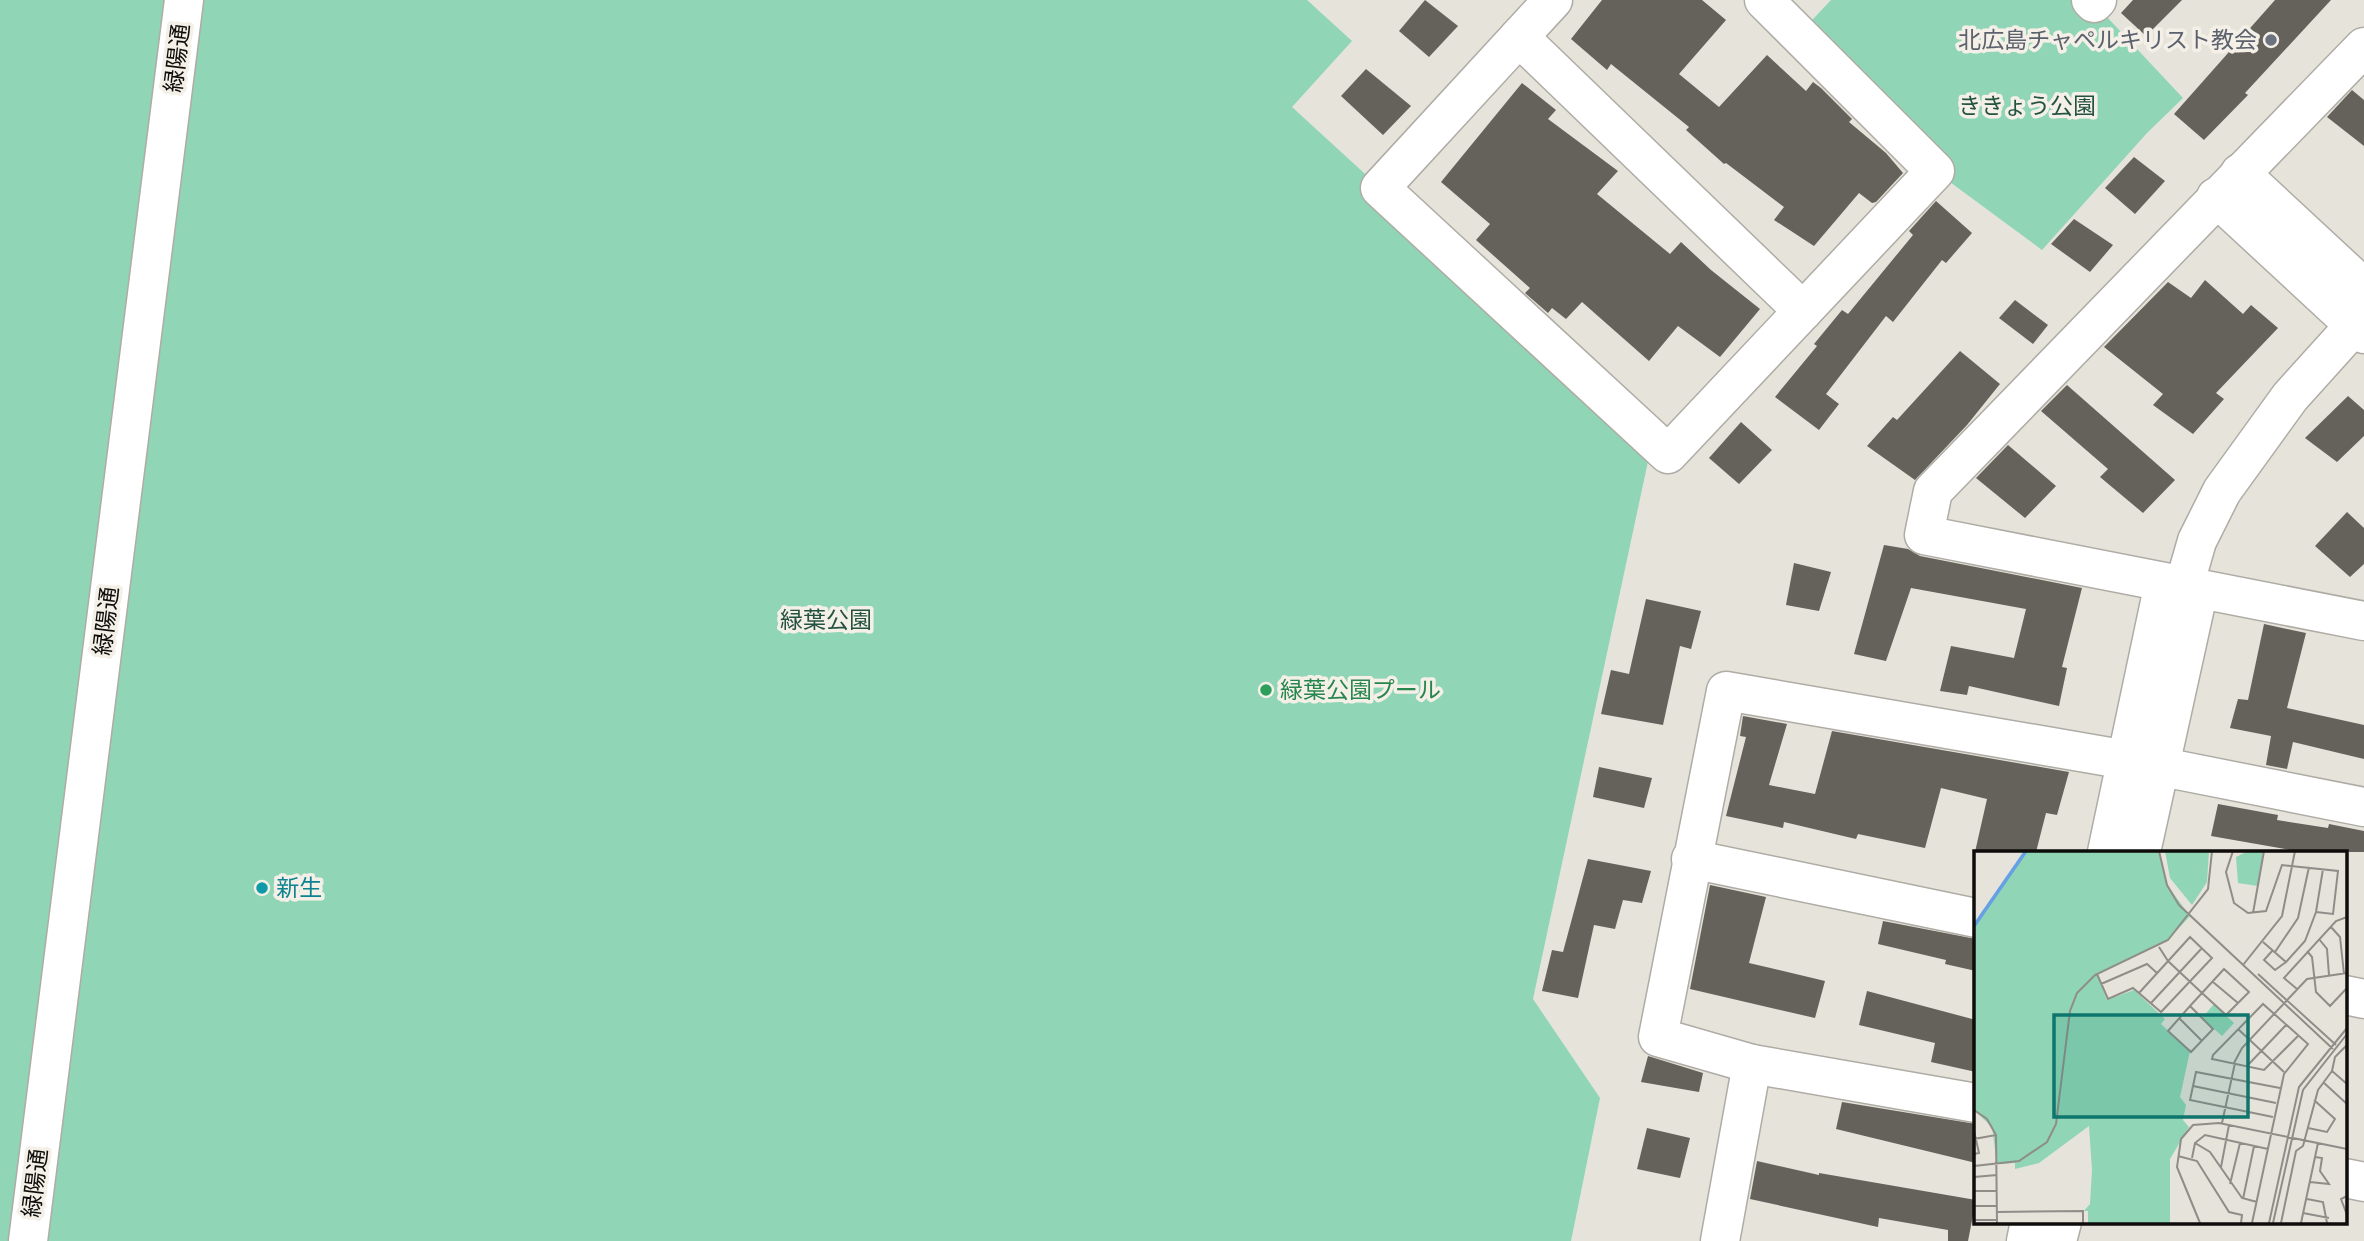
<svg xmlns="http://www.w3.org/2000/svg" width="2364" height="1241" viewBox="0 0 2364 1241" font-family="Cabin,'Noto Sans JP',sans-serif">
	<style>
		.green { fill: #8fd5b6 }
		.building { fill: #65615b }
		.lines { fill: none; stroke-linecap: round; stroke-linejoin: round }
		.minor-casing { stroke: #afaca5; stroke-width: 41 }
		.minor { stroke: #fff; stroke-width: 38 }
		.worship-dot { fill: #6b7280; stroke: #f4f0e8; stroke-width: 2.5 }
		.leisure-dot { fill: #2e9e5b; stroke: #f4f0e8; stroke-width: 2.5 }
		.culture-dot { fill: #0f9aa8; stroke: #f4f0e8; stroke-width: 2.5 }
		.labels { text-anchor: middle; stroke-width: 7; stroke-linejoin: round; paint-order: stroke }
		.worship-label { font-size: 23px; fill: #5b616d; stroke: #f4f0e8; text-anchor: end }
		.street-label { font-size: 23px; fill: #0e0d0b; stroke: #f4f0e8 }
		.park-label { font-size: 23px; fill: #245240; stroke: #f4f0e8 }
		.leisure-label { font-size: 23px; fill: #27864d; stroke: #f4f0e8; text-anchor: start }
		.culture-label { font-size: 23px; fill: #0d838f; stroke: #f4f0e8; text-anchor: start }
		.inset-river { fill: none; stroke: #659fe5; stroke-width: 3.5 }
		.inset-road { fill: none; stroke: #908d88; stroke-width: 2 }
		.view { fill: #0f766e; fill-opacity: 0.15; stroke: #0f766e; stroke-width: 3.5 }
		.inset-edge { fill: none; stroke: #0e0d0b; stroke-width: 3.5 }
	</style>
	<rect width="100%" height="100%" fill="#e6e3db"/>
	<!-- green -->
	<g class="green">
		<path d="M0,0H1307L1352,41L1292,107L1653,438L1533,999L1600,1098L1571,1241H0Z"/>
		<path d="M1831,0H2091L2183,98L2147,133L2042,250L1935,171L1799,34Z"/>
	</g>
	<!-- building -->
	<g class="building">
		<path d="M1425,0L1458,26L1429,57L1399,31Z"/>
		<path d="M1602,0H1702L1726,20L1679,74L1719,107L1767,55L1806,91L1813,82L1821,88L1852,119L1849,122L1886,153L1903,173L1876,202L1872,203L1859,193L1814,246L1774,220L1784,207L1726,163L1724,164L1686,130L1689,127L1611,64L1607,70L1571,39Z"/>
		<path d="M2133,0H2182L2146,36L2121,13Z"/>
		<path d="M2275,0H2331L2245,93L2248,95L2204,140L2174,114Z"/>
		<path d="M1366,69L1411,106L1383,135L1341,96Z"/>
		<path d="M1522,83L1556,110L1548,119L1618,171L1597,194L1670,254L1681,242L1711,270L1760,309L1720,357L1678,326L1649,361L1582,302L1566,319L1552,308L1548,313L1525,293L1530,288L1476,240L1490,224L1441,182Z"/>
		<path d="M2352,90L2364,100V146L2327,117Z"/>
		<path d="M2134,157L2165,181L2135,214L2105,188Z"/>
		<path d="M1936,201L1972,233L1946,263L1942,260L1893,322L1886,316L1826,394L1839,404L1819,430L1775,397L1817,346L1814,344L1842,310L1848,314L1913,235L1909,231Z"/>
		<path d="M2074,219L2113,245L2090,272L2051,244Z"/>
		<path d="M2205,280L2243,314L2251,305L2278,328L2216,393L2224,399L2193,434L2153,405L2163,394L2104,347L2168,282L2191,298Z"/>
		<path d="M2015,300L2048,325L2033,344L1999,318Z"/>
		<path d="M1960,351L2000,384L1967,425L1915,480L1867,446L1893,417L1897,420Z"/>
		<path d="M2067,385L2175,480L2143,513L2100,477L2108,469L2041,411Z"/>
		<path d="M2348,396L2364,410V436L2337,462L2305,438Z"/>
		<path d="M1741,422L1772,450L1739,484L1709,458Z"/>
		<path d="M2008,445L2056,486L2025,518L1976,478Z"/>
		<path d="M2347,512L2364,528V564L2350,577L2315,546Z"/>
		<path d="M1884,545L1908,549L1920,556L2082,588L2062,667L2067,668L2059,706L1969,686L1967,695L1940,691L1951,646L2014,658L2026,609L1911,588L1886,661L1854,654Z"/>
		<path d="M1794,563L1831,572L1819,611L1786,605Z"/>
		<path d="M1646,599L1701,611L1691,649L1680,646L1663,725L1601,714L1611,670L1629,674Z"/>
		<path d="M2264,624L2306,633L2287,708L2364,725V759L2293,742L2287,769L2266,765L2271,736L2230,728L2238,699L2248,700Z"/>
		<path d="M1743,716L1787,724L1769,785L1815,794L1832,731L2069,772L2057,815L2046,813L2036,852H1975L1987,799L1941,788L1925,848L1858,834L1856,839L1784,822L1783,828L1726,816L1746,737L1740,736Z"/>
		<path d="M1599,767L1652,778L1644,808L1593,797Z"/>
		<path d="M2218,804L2278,815L2277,820L2328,828L2329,824L2364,831V852H2302L2211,836Z"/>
		<path d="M1588,859L1651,871L1642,903L1623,900L1615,929L1594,925L1578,998L1542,991L1552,950L1563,952Z"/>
		<path d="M1710,885L1766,897L1749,963L1825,981L1815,1018L1690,989Z"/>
		<path d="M1883,921L1976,939V971L1945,964L1946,960L1878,944Z"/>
		<path d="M1867,991L1976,1020V1072L1931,1062L1935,1043L1859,1025Z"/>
		<path d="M1648,1056L1703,1073L1699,1092L1641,1082Z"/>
		<path d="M1842,1102L1976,1124V1163L1836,1129Z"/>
		<path d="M1647,1128L1690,1138L1680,1178L1637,1169Z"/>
		<path d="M1757,1161L1819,1175V1173L1976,1200L1968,1241H1948V1230L1879,1218L1878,1227L1750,1199Z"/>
	</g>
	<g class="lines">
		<defs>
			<g id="minor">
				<path d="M1553,0L1380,188L1668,454L1935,171L1764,0"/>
				<path d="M2091,0L2094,3L2097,0"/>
				<path d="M1519,37L1803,311"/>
				<path d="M2364,47L1933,491L1924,535L2364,621"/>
				<path d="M2240,173L2364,288"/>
				<path d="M2216,197L2364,334"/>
				<path d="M2184,586L2197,541L2222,491L2290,397L2364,315"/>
				<path d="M2107,852L2164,583"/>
				<path d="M2141,852L2199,589"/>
				<path d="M1691,859L1976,918"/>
				<path d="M2345,995L2364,999"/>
				<path d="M1976,1103L1752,1064L1658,1037L1726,691L2127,760L2364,807"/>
				<path d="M2345,1178L2364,1182"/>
				<path d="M28,1241L184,0"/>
				<path d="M1720,1241L1752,1064"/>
				<path d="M2026,1241L2030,1222"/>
				<path d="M2057,1241L2062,1222"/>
			</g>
		</defs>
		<!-- minor casing -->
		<use href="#minor" class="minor-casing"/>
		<!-- minor -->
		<use href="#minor" class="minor"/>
	</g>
	<!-- markers -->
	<circle class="worship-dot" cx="2271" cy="40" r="7"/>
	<circle class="leisure-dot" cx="1266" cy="690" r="7"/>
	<circle class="culture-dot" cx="262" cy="888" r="7"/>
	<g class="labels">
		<!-- worship labels -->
		<g class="worship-label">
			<text x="2257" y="48">北広島チャペルキリスト教会</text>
		</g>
		<!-- street labels -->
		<g class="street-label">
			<text transform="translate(177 58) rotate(-83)" y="8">緑陽通</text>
			<text transform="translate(106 621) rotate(-83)" y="8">緑陽通</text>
			<text transform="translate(35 1183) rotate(-83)" y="8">緑陽通</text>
		</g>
		<!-- park labels -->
		<g class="park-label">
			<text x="2027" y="114">ききょう公園</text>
			<text x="826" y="628">緑葉公園</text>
		</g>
		<!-- leisure labels -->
		<g class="leisure-label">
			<text x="1280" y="698">緑葉公園プール</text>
		</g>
		<!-- culture labels -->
		<g class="culture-label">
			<text x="276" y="896">新生</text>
		</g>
	</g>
	<!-- overview -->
	<g transform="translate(1974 851)">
		<rect width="373" height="373" fill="#e6e3db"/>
		<path d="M52,0H185L193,34L216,65L194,89L123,123L133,149L160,139L191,168L187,173L216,200L206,246L212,254L209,269L215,276L196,308V372H114V360H110L116,353L118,319L115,275L65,312L41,318V312L23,313L18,276L0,259V74ZM191,0H235L233,31L218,54L196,27ZM274,0H290L284,35L264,32L262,6ZM240,153L260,172L248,185L228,167Z" fill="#8fd5b6"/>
		<path class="inset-river" d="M0,75L52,0"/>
		<path class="inset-road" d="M185,0L193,34L205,54L359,198M259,0L252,21L260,52L274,62L292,60L308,14L364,20L359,63L342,61M279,62L290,0M357,76L366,86L370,123M345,88L353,98L355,124M289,91L312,111L331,90L342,61L349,18M185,96L194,110L228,142L252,164L275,141L250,118L228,142L216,155L194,180L217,201L239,178L216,155M299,99L290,109L301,119L312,111M333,100L338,106L342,141L356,155L373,137M301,101L324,67L335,16M269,114L308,65L321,0M123,123L134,148L159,137L187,161L238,107L216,86L165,142M284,123L362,194M239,131L264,152M127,133L173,113L183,122M323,138L310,127L362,70L373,66M177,152L228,97M205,167L228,190M264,178L310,221M373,194L361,206L358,220L373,233M260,212L268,197L333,128L373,122M273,215L312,174M349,231L373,253M219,235L302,252M0,259L13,268L22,284L23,372M299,266L216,249L222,221L306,237M248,272L261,212M334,277L353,281L361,268L340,249M0,280L5,302L0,303M0,288L22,284M221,292L236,301L268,347L283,351M204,305L223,310L255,361L268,364L267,372M218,307L221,292L231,284L294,298M0,315L45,310L73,291L82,273L96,160L103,142L121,124L194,89L234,38L238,0M247,316L255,274M0,326L23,324M336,331L355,333L346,320L348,307L341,306M256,333L266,292M0,340H23M373,345L367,348L373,364M269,348L280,295M333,348L349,351L353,372M0,355H23M23,361L109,360V372M329,362L355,367M0,369H23M226,372L203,316L207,288L219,274L245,272L373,298M278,372L310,223L334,193L289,153L239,204L238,208L290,219L324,185M295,372L325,236L373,177M299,372L329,239L373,183M307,372L322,300L329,295L344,239L358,220M327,372L344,292"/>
		<path class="view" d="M80,164H274V266H80Z"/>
		<rect width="373" height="373" class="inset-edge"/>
	</g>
</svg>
